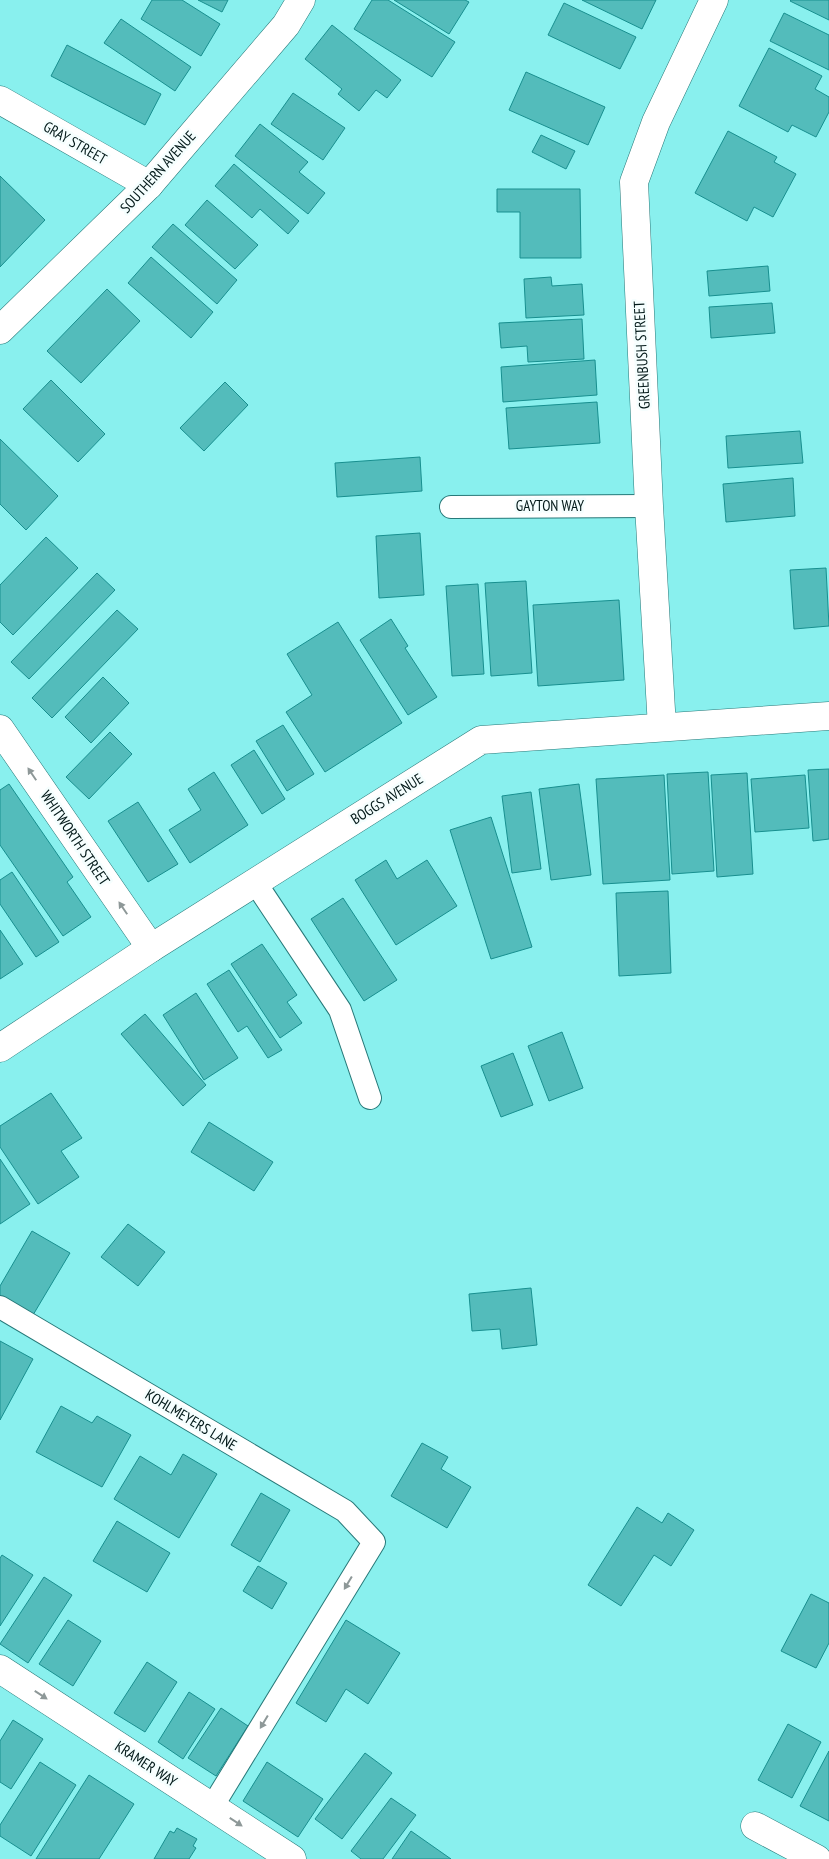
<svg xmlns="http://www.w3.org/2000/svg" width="829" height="1859" viewBox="0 0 829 1859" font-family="'PT Sans Narrow',sans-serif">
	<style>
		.building { fill: #53bcbb; stroke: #188f8f }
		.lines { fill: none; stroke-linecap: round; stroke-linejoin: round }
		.service-casing { stroke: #277979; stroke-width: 24 }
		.minor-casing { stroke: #277979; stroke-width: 29 }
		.tertiary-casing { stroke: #277979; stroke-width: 29 }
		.service { stroke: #fff; stroke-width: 22 }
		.minor { stroke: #fff; stroke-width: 28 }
		.tertiary { stroke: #fff; stroke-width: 28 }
		.oneway { fill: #8e9898 }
		.labels { text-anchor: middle; stroke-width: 5; stroke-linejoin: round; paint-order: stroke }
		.street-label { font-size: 15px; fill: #031919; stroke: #f5fefe }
	</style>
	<rect width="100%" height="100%" fill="#89f0ee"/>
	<!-- building -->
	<g class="building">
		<path d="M152,0H182L220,24L201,56L141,19Z"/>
		<path d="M198,0H228L222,12Z"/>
		<path d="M372,0H388L455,42L432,77L354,29Z"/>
		<path d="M394,0H465L469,2L449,34Z"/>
		<path d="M582,0H656L642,29Z"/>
		<path d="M791,0H829V20L790,1Z"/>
		<path d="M564,3L636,37L620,69L548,35Z"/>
		<path d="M784,13L829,35V70L770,41Z"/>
		<path d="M121,19L191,67L175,91L104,43Z"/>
		<path d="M332,25L401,80L387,98L376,90L359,111L338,94L342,89L305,59Z"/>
		<path d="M67,45L161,94L145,125L51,76Z"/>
		<path d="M769,48L822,76L815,89L829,97V112L816,137L792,125L788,132L739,106Z"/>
		<path d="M526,72L605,107L588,145L509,110Z"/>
		<path d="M293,93L345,128L323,160L271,124Z"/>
		<path d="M260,124L308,162L299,172L325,193L308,214L235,156Z"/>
		<path d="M728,131L777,157L774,162L796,174L773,217L754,207L747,221L695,193Z"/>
		<path d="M541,135L575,151L566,169L532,152Z"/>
		<path d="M234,164L299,221L288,234L260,209L252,218L215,186Z"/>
		<path d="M0,176L45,220L0,267Z"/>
		<path d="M497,189H580L581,258H520V212H497Z"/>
		<path d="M207,200L258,245L235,269L185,225Z"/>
		<path d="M173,224L237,280L217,304L152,247Z"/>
		<path d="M151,257L213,312L191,338L128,283Z"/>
		<path d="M768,266L770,291L709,296L707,271Z"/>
		<path d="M551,277L552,286L582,284L584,315L526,318L524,279Z"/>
		<path d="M107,289L140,321L81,383L47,351Z"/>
		<path d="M772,303L775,333L711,338L709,307Z"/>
		<path d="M582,319L584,359L528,362L527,346L501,348L499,323Z"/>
		<path d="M595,360L597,395L503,402L501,367Z"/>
		<path d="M51,380L105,434L78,462L23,409Z"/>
		<path d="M225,382L248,405L204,451L180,428Z"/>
		<path d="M597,402L600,443L509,449L506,408Z"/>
		<path d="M800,431L803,463L728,468L726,436Z"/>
		<path d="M0,439L58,496L26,530L0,504Z"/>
		<path d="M420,457L422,491L337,497L335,463Z"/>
		<path d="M793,478L795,516L726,522L723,484Z"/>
		<path d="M420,533L424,595L379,598L376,536Z"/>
		<path d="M46,537L78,568L13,635L0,622V585Z"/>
		<path d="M826,568L829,626L794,629L790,570Z"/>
		<path d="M97,573L115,590L29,679L11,662Z"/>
		<path d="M526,581L532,673L491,676L485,583Z"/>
		<path d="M478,584L484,674L452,676L446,586Z"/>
		<path d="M619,600L624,680L538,686L533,605Z"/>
		<path d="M117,610L138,629L52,718L32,698Z"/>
		<path d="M391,619L408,646L405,648L437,697L408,715L360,640Z"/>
		<path d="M338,622L402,723L325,772L286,712L312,695L287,654Z"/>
		<path d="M103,677L129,703L91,743L65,717Z"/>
		<path d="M283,725L314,774L287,791L256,741Z"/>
		<path d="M110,732L132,754L89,799L66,777Z"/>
		<path d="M254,750L285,799L262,814L231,765Z"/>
		<path d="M829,769V839L813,841L808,770Z"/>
		<path d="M214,772L248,825L190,863L169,830L201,810L188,789Z"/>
		<path d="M708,772L714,871L672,874L667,774Z"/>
		<path d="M747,773L753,874L717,877L711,775Z"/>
		<path d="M664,775L670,880L603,884L596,779Z"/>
		<path d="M805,775L809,828L755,832L751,779Z"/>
		<path d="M9,784L73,877L67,882L91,917L63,936L0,845V790Z"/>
		<path d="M579,784L591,875L551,880L539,789Z"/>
		<path d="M531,792L541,869L512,873L502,796Z"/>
		<path d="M138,802L178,864L148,882L108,821Z"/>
		<path d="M491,817L532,947L491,959L450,830Z"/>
		<path d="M386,860L397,879L427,860L457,906L396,945L355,880Z"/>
		<path d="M12,872L59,942L36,957L0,904V880Z"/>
		<path d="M668,891L671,973L619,976L616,893Z"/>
		<path d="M343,898L397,980L364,1001L311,919Z"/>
		<path d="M0,930L23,964L0,979Z"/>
		<path d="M262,944L297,995L287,1002L302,1023L280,1038L231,964Z"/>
		<path d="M229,970L282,1050L268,1058L247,1026L238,1032L207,984Z"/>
		<path d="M196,993L238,1058L204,1080L163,1015Z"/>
		<path d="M145,1014L206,1085L183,1106L121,1034Z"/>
		<path d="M562,1032L583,1088L549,1101L528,1046Z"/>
		<path d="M513,1053L533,1105L501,1117L481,1066Z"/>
		<path d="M51,1093L82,1138L61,1151L79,1177L38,1204L0,1147V1126Z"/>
		<path d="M209,1122L273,1162L254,1191L191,1152Z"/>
		<path d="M0,1159L30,1204L0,1224Z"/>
		<path d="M128,1224L165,1252L138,1286L101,1257Z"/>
		<path d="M32,1231L70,1253L33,1315L0,1296V1286Z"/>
		<path d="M531,1288L537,1345L502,1349L500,1329L472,1331L469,1294Z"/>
		<path d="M0,1341L33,1359L0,1420Z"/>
		<path d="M61,1406L92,1423L97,1416L131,1435L102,1487L36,1452Z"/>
		<path d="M422,1443L448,1457L441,1469L471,1487L447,1528L391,1496Z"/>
		<path d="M183,1454L217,1474L179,1538L114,1499L140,1456L171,1475Z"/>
		<path d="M261,1493L290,1510L260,1562L231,1545Z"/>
		<path d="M637,1507L662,1523L668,1513L694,1530L671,1566L654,1555L621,1606L588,1585Z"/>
		<path d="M117,1521L170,1553L147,1592L93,1561Z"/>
		<path d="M2,1555L33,1575L0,1626V1558Z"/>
		<path d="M258,1566L287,1583L272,1609L243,1591Z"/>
		<path d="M44,1577L72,1595L28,1663L0,1644Z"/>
		<path d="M811,1594L829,1603V1643L816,1668L781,1651Z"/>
		<path d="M68,1620L101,1641L73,1686L39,1664Z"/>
		<path d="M346,1620L400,1653L368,1704L346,1689L326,1722L296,1703Z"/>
		<path d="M147,1662L177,1682L145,1732L114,1713Z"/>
		<path d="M189,1692L215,1709L183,1759L158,1742Z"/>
		<path d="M221,1708L248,1726L216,1776L188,1758Z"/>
		<path d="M13,1720L43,1739L11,1789L0,1782V1741Z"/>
		<path d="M788,1724L821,1742L792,1798L758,1780Z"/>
		<path d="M829,1751V1821L800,1806Z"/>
		<path d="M365,1753L392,1773L342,1839L315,1819Z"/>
		<path d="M40,1762L76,1785L31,1856L0,1836V1825Z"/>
		<path d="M267,1762L323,1799L298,1837L243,1801Z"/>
		<path d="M89,1775L134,1804L99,1859H36Z"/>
		<path d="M391,1798L416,1815L383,1859H361L351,1851Z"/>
		<path d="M177,1828L197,1839L193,1846L196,1848L189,1859H154L170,1831L174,1833Z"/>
		<path d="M411,1831L451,1859H392Z"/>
	</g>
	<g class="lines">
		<defs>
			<g id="service">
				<path d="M451,507L649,506"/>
				<path d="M255,882L340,1010L370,1098"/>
				<path d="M0,1307L345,1511L374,1542L212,1807"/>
			</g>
			<g id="minor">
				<path d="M0,100L149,185"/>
				<path d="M662,727L649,506L634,182L656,122L714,0"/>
				<path d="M0,729L151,948"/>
				<path d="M0,1669L292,1859"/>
				<path d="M755,1826L817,1859"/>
			</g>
			<g id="tertiary">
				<path d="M0,330L149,185L286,25L301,0"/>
				<path d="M0,1048L151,948L481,740L829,716"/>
			</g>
		</defs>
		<!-- service casing -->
		<use href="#service" class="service-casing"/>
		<!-- minor casing -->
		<use href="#minor" class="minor-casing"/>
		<!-- tertiary casing -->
		<use href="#tertiary" class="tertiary-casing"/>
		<!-- service -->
		<use href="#service" class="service"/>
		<!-- minor -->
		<use href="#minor" class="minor"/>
		<!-- tertiary -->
		<use href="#tertiary" class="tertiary"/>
	</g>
	<!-- one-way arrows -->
	<defs><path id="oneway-solid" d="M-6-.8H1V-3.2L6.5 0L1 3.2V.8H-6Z" transform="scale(1.25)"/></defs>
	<g class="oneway">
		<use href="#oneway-solid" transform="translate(32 774) rotate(-124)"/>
		<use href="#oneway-solid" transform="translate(123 908) rotate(-124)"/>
		<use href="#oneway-solid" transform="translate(348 1583) rotate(121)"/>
		<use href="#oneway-solid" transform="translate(41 1695) rotate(33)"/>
		<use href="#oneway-solid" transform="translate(264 1722) rotate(121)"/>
		<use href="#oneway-solid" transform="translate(236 1822) rotate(33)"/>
	</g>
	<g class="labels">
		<!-- street labels -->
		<g class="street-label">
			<text transform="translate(75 143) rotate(30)" y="5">GRAY STREET</text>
			<text transform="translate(158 172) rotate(-48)" y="5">SOUTHERN AVENUE</text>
			<text transform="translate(642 355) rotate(-93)" y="5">GREENBUSH STREET</text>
			<text x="550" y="511">GAYTON WAY</text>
			<text transform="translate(387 799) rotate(-32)" y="5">BOGGS AVENUE</text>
			<text transform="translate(75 838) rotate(56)" y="5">WHITWORTH STREET</text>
			<text transform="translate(191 1420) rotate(31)" y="5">KOHLMEYERS LANE</text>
			<text transform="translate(146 1764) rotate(33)" y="5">KRAMER WAY</text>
		</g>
	</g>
</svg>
